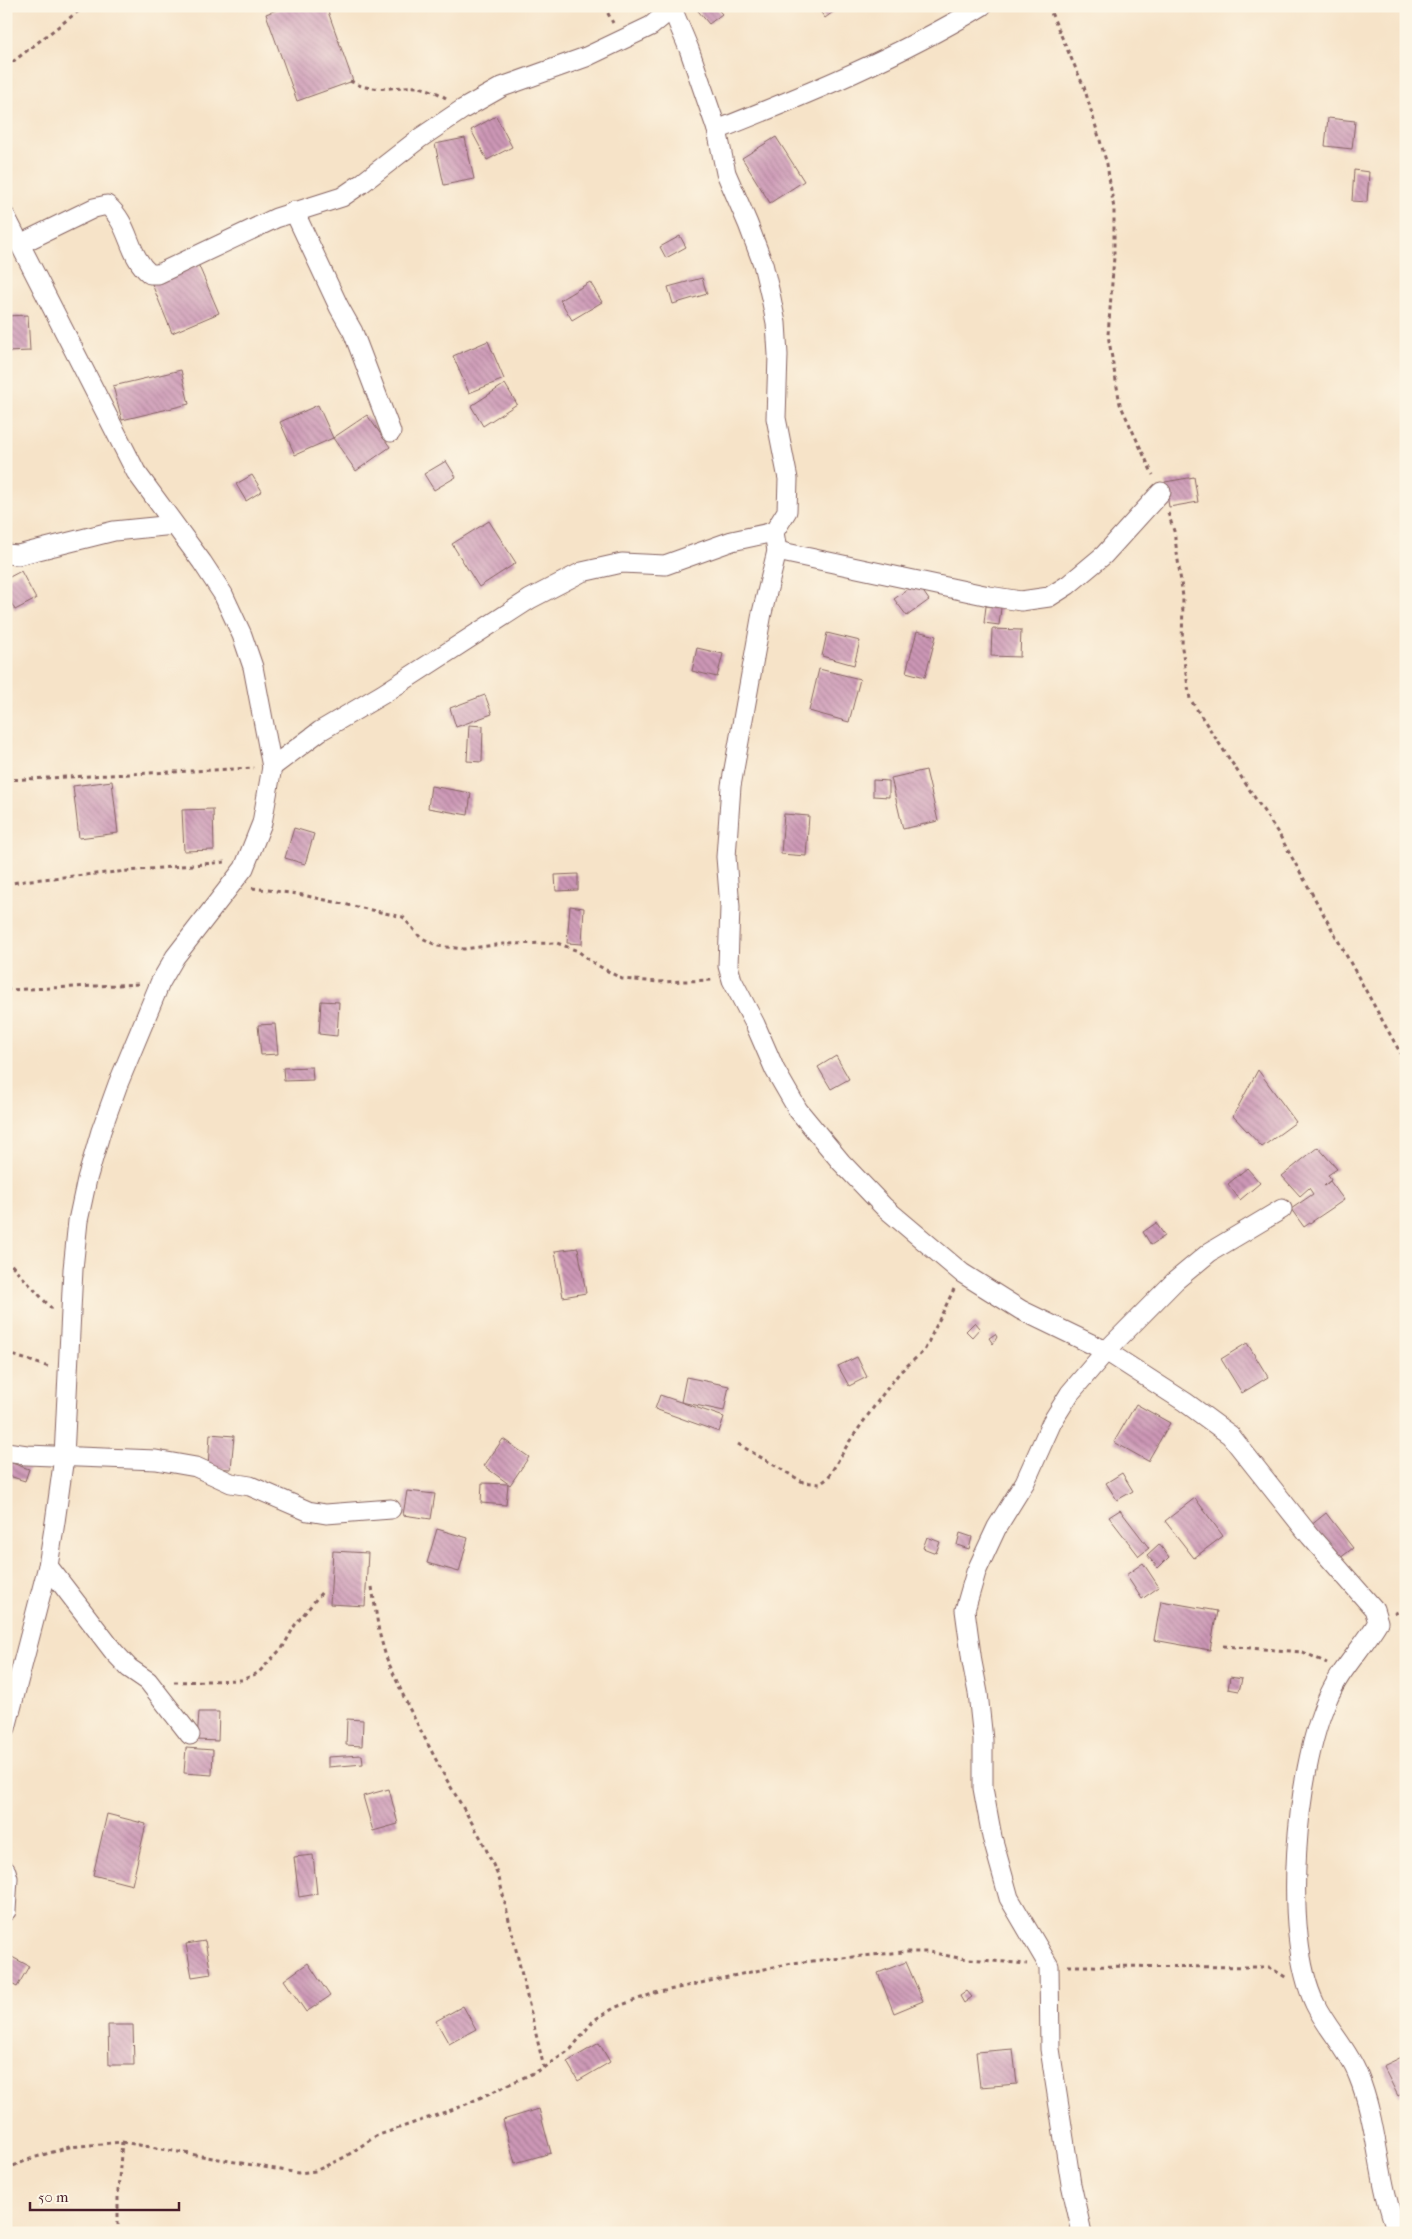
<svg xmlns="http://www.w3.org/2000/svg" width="1412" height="2239" viewBox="0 0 1412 2239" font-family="'IM FELL French Canon',serif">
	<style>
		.building { fill: url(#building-back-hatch) }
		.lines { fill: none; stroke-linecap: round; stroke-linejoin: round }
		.minor-casing { stroke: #866462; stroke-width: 21 }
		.path { stroke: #866462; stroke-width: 3; stroke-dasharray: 4 4; stroke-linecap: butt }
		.minor { stroke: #fff; stroke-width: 19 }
	</style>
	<defs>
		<pattern id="building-back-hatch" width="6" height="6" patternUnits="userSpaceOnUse" patternTransform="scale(1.25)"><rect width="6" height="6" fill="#cc97b6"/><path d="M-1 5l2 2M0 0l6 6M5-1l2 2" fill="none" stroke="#a87b94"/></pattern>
	</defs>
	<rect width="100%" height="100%" fill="#fcf5e5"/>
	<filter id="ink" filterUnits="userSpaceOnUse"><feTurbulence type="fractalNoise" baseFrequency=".02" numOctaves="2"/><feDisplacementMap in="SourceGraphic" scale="10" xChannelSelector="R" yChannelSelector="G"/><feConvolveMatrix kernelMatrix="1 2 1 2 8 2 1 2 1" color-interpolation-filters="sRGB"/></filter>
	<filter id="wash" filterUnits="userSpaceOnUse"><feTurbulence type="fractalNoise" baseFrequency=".0096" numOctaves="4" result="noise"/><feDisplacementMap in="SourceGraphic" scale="20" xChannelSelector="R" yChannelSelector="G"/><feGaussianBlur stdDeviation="1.12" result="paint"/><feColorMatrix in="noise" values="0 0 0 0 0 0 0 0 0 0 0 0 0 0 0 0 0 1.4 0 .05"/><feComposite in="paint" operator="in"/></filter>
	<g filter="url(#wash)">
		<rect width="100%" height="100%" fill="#f6e3c8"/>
		<g id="blocks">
			<!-- building -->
			<g class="building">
				<path d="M286,6H326L353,81L297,101L266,14Z"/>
				<path d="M694,6H715L722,14L709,24Z"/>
				<path d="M816,6H841L825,18Z"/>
				<path d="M496,116L512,147L487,160L471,130Z"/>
				<path d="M1328,118L1355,121L1352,149L1325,146Z"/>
				<path d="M776,137L804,181L770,203L742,158Z"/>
				<path d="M465,138L474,179L444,185L435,144Z"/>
				<path d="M1354,170L1369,172L1367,202L1352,201Z"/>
				<path d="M680,236L686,247L666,258L660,247Z"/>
				<path d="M198,264L219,313L172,333L152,284Z"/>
				<path d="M702,278L707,294L673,304L668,287Z"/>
				<path d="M590,282L602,302L572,320L560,300Z"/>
				<path d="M28,315L30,351L6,352V316Z"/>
				<path d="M488,341L504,379L469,393L453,356Z"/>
				<path d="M181,370L189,404L122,420L113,386Z"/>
				<path d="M505,384L517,404L483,426L471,406Z"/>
				<path d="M318,405L333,438L295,455L280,422Z"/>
				<path d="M367,415L390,447L356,471L333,438Z"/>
				<path d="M446,461L456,477L434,490L424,474Z"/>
				<path d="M252,475L262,491L246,501L236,484Z"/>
				<path d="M1194,477L1198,502L1169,507L1165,482Z"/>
				<path d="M489,521L516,563L479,587L452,544Z"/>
				<path d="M21,571L36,599L15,610L6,592V579Z"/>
				<path d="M917,583L929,600L907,616L894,599Z"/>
				<path d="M986,606L1001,608L999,625L984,623Z"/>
				<path d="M992,629L1021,630L1020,657L991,656Z"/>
				<path d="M917,631L936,636L925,677L906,672Z"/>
				<path d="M827,633L860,641L854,665L822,656Z"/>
				<path d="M697,648L723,654L717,677L692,671Z"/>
				<path d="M819,669L860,679L849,722L809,711Z"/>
				<path d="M485,695L492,714L456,727L450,708Z"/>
				<path d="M469,725L483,726L482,762L467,761Z"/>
				<path d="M926,770L938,821L903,829L891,778Z"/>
				<path d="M873,780L889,781V797L873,796Z"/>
				<path d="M112,781L118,833L79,838L73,786Z"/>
				<path d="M431,786L471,793L468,815L428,808Z"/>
				<path d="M213,809L214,850L184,851L182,810Z"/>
				<path d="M784,814L809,816L806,856L781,854Z"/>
				<path d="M294,828L314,834L305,864L285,858Z"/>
				<path d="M578,874V890L556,891L555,875Z"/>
				<path d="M570,906L584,908L582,944L567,943Z"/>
				<path d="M321,1001L339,1002L337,1036L319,1034Z"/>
				<path d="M275,1024L278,1054L261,1055L258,1025Z"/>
				<path d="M836,1056L849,1079L831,1089L818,1067Z"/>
				<path d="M312,1067L313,1080L284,1081L283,1068Z"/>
				<path d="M1258,1070L1296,1122L1262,1147L1233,1116Z"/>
				<path d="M1318,1147L1337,1169L1328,1175L1331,1180L1324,1186L1330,1181L1344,1200L1304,1227L1291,1209L1313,1194L1309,1188L1300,1196L1282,1176Z"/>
				<path d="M1247,1168L1260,1183L1240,1200L1228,1184Z"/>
				<path d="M1156,1223L1165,1236L1151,1245L1143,1232Z"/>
				<path d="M578,1248L586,1293L563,1297L555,1251Z"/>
				<path d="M975,1322L980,1328L972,1337L966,1331Z"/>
				<path d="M995,1334L997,1337L993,1344L989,1338Z"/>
				<path d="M1247,1343L1268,1377L1242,1393L1221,1359Z"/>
				<path d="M857,1357L867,1377L849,1386L838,1366Z"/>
				<path d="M686,1377L729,1386L724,1411L681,1402Z"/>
				<path d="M660,1395L724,1417L719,1432L655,1409Z"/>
				<path d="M1136,1404L1170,1423L1148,1461L1114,1442Z"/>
				<path d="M210,1434L234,1436L231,1469L208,1468Z"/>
				<path d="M503,1439L529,1457L510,1485L484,1466Z"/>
				<path d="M9,1462L29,1469L25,1481L6,1475Z"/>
				<path d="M1122,1473L1133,1491L1117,1500L1106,1483Z"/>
				<path d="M482,1483L508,1484L506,1505L481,1503Z"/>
				<path d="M407,1491L435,1494L431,1519L403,1515Z"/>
				<path d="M1195,1498L1223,1536L1194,1558L1165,1521Z"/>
				<path d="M1120,1510L1149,1548L1139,1556L1109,1517Z"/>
				<path d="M1326,1513L1353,1548L1330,1566L1304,1531Z"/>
				<path d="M437,1529L468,1538L459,1572L427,1563Z"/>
				<path d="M960,1533L972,1537L969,1549L957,1545Z"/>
				<path d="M927,1537L940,1542L936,1553L923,1548Z"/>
				<path d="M1159,1544L1169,1557L1158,1568L1147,1555Z"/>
				<path d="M333,1551L368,1553L365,1606L330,1604Z"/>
				<path d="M1143,1563L1159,1587L1142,1599L1126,1575Z"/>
				<path d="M1161,1601L1217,1611L1210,1650L1154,1640Z"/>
				<path d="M1230,1677L1242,1679L1239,1691L1228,1689Z"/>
				<path d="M199,1712H219L218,1741L197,1740Z"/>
				<path d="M347,1719L363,1720L362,1746L346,1745Z"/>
				<path d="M186,1748L213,1750L212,1775L184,1773Z"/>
				<path d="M362,1755L363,1764L328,1767V1757Z"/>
				<path d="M389,1789L398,1824L373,1831L363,1796Z"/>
				<path d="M107,1814L146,1824L132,1885L93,1875Z"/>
				<path d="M313,1855L317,1894L299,1897L294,1857Z"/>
				<path d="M205,1941L211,1974L192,1977L186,1944Z"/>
				<path d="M12,1957L29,1966L17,1987L6,1981V1967Z"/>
				<path d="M906,1962L923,2001L894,2013L878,1973Z"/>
				<path d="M308,1963L330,1996L306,2012L284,1980Z"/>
				<path d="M967,1991L972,1997L964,2003L960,1996Z"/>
				<path d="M463,2006L476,2029L449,2044L436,2021Z"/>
				<path d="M108,2025H133L134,2065H109Z"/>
				<path d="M599,2043L610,2062L578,2081L567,2062Z"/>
				<path d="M1013,2049L1017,2084L980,2087L976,2052Z"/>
				<path d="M1406,2055V2092L1398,2096L1383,2066Z"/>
				<path d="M539,2109L551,2153L515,2163L503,2120Z"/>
			</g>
		</g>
	</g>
	<g filter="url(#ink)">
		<use href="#blocks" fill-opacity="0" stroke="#866462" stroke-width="1"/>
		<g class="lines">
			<defs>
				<g id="minor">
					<path d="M671,6L689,49L717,130L726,173L748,224L763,264L771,298L776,323L778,355L776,418L788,479L787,511L774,532L777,551L762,613L731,786L726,857L730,907L728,966L732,980L755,1024L775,1070L798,1110L841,1162L884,1207L962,1273L1021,1310L1106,1351L1185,1402L1230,1435L1310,1536L1374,1609L1378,1622C1362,1649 1339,1671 1327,1700C1296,1771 1281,1934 1315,2004C1327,2029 1348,2049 1358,2075C1379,2126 1377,2182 1398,2233"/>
					<path d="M717,130C808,94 898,57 982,6"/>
					<path d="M294,211L339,307L353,332L391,432"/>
					<path d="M6,217L136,472L202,562L223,594L242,635L253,667L272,767L262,823L244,868L175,957L160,983L118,1084L101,1131L87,1179L78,1221L73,1269L64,1457L55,1522L48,1566L6,1728"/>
					<path d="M20,244L94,208L107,205C131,225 127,255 150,274H158L276,218L342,197L361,184L420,138L463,109L502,87L586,57L651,26L663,16L668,6"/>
					<path d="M777,551L989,596L1021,601L1049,597L1068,585L1104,555L1161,492"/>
					<path d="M6,554L18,555L114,531L174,525"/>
					<path d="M272,767L320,731L383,694L530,599L582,572L622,563L665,565L732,541L774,532"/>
					<path d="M6,1452L27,1455L156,1460L196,1467L231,1483L250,1486L308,1511L326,1514L391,1509"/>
					<path d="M48,1566L114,1652L129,1668L148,1681L190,1735"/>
					<path d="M6,1871L8,1878L6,1911"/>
					<path d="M1082,2233L1071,2184L1050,2049L1049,1966L1009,1898L992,1837L983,1788V1740L978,1693L972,1662L965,1610L976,1572L997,1527L1025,1482L1052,1422L1070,1393L1106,1351L1175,1281L1210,1252L1282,1209"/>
				</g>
			</defs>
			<!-- minor casing -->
			<use href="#minor" class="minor-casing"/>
			<!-- path -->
			<g class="path">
				<path d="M604,6L613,23"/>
				<path d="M1048,6L1084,87L1107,164L1114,209V257L1108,335L1120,404L1153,475"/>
				<path d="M6,67L85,6"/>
				<path d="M350,81C355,83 360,86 365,87C396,93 413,77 446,98"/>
				<path d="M1168,513L1174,531L1183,597L1182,648L1190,699L1280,836L1406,1063"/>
				<path d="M6,780L254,768"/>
				<path d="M6,884L31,880L225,862"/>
				<path d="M252,888L298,894L403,917L420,937L438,946L464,949L503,944L557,943L578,951L590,961L622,979L659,982L713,980"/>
				<path d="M6,990L140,984"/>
				<path d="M6,1259L53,1310"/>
				<path d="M6,1353L49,1367"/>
				<path d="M738,1444L803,1482L820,1484L828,1478L849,1442L883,1394L900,1372L924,1351L954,1289"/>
				<path d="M372,1587L379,1632L386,1657L408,1706L445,1777L482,1840L499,1878L544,2068"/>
				<path d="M1394,1614L1406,1608"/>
				<path d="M1223,1646L1303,1652L1327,1663"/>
				<path d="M174,1682L242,1680L258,1673L283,1647L295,1625L322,1592"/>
				<path d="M1068,1966L1269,1967L1287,1978"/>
				<path d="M6,2169L33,2158L69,2147L122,2142L298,2173L315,2171L345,2157L376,2136L460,2107L544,2068L571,2049L594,2020L616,2007L655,1993L792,1963L903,1952H929L959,1958L1027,1964"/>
				<path d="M118,2233V2191L122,2142"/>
			</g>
			<!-- minor -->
			<use href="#minor" class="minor"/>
		</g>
	</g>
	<!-- margin -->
	<rect width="1412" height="2239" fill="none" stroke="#fcf5e5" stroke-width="25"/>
	<!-- scale -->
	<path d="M30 2202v8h149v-8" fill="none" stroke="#4a1f2b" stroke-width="2.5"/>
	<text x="38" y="2202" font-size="15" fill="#4a1f2b" stroke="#fcf5e5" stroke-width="4" paint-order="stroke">50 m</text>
</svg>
